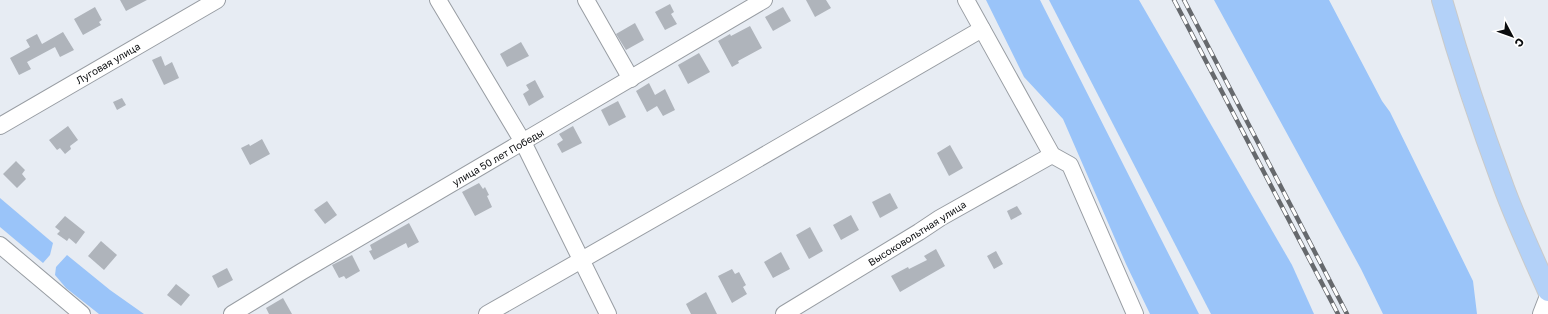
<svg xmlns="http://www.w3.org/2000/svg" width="1548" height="314" viewBox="0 0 1548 314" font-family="'Golos Text',sans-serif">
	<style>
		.green { fill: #9ac4f9 }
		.building { fill: #afb4bb }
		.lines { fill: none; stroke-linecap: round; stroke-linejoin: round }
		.minor-casing { stroke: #989da3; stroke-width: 18 }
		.major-casing { stroke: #c9caca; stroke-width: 22 }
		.minor { stroke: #fff; stroke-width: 16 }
		.major { stroke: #b3d1f8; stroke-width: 20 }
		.rail-casing { stroke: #66696d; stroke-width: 4.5 }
		.rail { stroke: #fff; stroke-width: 3; stroke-dasharray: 9; stroke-linecap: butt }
		.labels { text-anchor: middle; stroke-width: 3; stroke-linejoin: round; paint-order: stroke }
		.street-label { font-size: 10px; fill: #0a0c0e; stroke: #fff }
	</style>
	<rect width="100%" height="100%" fill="#e7ecf3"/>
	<!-- green -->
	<g class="green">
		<path d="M986,0H1040L1199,314H1150L1126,264L1063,119L1024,77Z"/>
		<path d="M1049,0H1139L1292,265L1314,314H1211Z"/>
		<path d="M1214,0H1329L1382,101L1390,112L1473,281L1477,314H1383L1361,269Z"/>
		<path d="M0,198L53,243L50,255L43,263L0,227Z"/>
		<path d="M67,255L110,290L144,314H99L66,288L55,275L56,267Z"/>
	</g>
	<!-- building -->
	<g class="building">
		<path d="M120,0H147L126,11Z"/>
		<path d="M806,0H826L831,8L815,17Z"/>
		<path d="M670,4L674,12L671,14L677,24L665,30L655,12Z"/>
		<path d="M95,7L102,20L99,22L101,25L83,35L74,19Z"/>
		<path d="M783,7L791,21L773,31L765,17Z"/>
		<path d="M635,23L644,40L626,50L616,34Z"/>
		<path d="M750,26L762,48L738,61L739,63L732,67L718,41L730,34L731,36Z"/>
		<path d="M63,32L74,50L60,57L55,47L27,62L31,69L19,75L10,58L30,47L26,40L37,34L42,44Z"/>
		<path d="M521,42L529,56L507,67L500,54Z"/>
		<path d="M699,53L710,72L688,84L678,65Z"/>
		<path d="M161,56L165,66L172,62L179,78L164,85L152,60Z"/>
		<path d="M535,80L544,97L529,106L523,94L529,90L526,85Z"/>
		<path d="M649,83L655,95L665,89L675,110L663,116L657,106L647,112L636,91Z"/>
		<path d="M122,98L126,105L117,110L113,102Z"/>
		<path d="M618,101L626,117L609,126L601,110Z"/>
		<path d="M68,126L78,140L70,146L71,149L65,154L60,148L57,150L49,140Z"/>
		<path d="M573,126L582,143L562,153L557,144L563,140L559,134Z"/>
		<path d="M262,139L270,154L250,165L241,148L249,144L250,146Z"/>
		<path d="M950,145L963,168L949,176L937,153Z"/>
		<path d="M16,161L25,170L22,174L26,179L17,188L3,174Z"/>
		<path d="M479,183L483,189L485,187L489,195L487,196L492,207L475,216L462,192Z"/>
		<path d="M890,193L898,208L880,218L872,202Z"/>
		<path d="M327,201L337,215L325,224L314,210Z"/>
		<path d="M1017,206L1022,214L1011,220L1007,211Z"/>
		<path d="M851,215L859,230L841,240L833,225Z"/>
		<path d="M65,216L85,232L76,244L69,238L67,241L57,234L60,231L55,227Z"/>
		<path d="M409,223L419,242L408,248L406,243L374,260L369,251L372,250L370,245Z"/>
		<path d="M810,227L823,251L809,259L796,235Z"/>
		<path d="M101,241L117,255L104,270L88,256Z"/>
		<path d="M936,249L945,266L900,292L891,276L908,267L909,269L927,260L924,256Z"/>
		<path d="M996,251L1003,264L994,269L987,256Z"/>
		<path d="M781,252L790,269L773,278L764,262Z"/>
		<path d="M352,255L360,271L346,279L344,276L339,278L332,265Z"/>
		<path d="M227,268L233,280L218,288L212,276Z"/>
		<path d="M732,269L735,274L739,272L746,285L743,287L747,294L732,303L718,276Z"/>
		<path d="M176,284L190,295L181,306L167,295Z"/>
		<path d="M706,292L717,314H691L686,304Z"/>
		<path d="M283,298L292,314H269L266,308Z"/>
	</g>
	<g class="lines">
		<defs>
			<g id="minor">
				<path d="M438,0L523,142L608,314"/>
				<path d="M586,0L631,79"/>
				<path d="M966,0L1052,155L1070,165L1135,314"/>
				<path d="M0,126L217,0"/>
				<path d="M0,245L82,314"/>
				<path d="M232,314L301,272L764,0"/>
				<path d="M487,314L732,174L982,29"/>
				<path d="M784,314L919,232L940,218L1052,155"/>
				<path d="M1541,314L1548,296"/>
			</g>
			<path id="major" d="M1442,0C1460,63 1481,126 1504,188C1517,223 1533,257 1548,291"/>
		</defs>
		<!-- minor casing -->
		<use href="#minor" class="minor-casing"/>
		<!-- major casing -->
		<use href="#major" class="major-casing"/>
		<!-- minor -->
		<use href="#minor" class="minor"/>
		<!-- major -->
		<use href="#major" class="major"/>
		<defs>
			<g id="rail">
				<path d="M1174,0L1338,314"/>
				<path d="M1184,0L1347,314"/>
			</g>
		</defs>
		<!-- rail casing -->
		<use href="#rail" class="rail-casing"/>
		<!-- rail -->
		<use href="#rail" class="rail"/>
	</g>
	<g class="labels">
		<!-- street labels -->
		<g class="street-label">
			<text transform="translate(108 63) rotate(-30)" y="4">Луговая улица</text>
			<text transform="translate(498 157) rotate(-30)" y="4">улица 50 лет Победы</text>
			<text transform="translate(917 233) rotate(-32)" y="4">Высоковольтная улица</text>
		</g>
	</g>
	<!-- north arrow -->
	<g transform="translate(1512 36) rotate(131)" stroke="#ffffff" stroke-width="3" paint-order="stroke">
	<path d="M0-3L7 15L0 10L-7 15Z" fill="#0a0c0e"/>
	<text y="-6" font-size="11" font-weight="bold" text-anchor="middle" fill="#0a0c0e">С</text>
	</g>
</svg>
